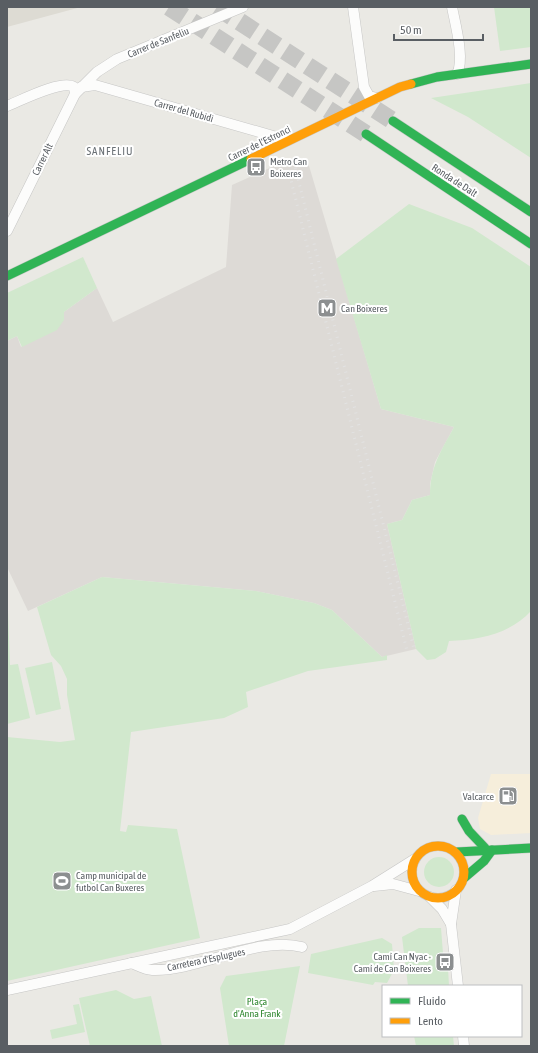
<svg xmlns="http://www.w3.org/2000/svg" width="538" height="1053" viewBox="0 0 538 1053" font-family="'Asap Condensed',sans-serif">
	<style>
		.commercial { fill: #f6eedb }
		.industrial { fill: #dddad6 }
		.education { fill: #dddbd3 }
		.green { fill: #d1e8cd }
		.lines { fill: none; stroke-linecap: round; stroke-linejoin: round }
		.highway-tunnel { stroke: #c6c6c4; stroke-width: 18; stroke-dasharray: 18 9; stroke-linecap: butt }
		.street-casing { stroke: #c6c6c5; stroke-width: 11 }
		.fast-casing { stroke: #c6c7c6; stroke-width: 10 }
		.slow-casing { stroke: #c6c7c6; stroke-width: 10 }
		.street { stroke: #fcfcfb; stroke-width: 10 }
		.fast { stroke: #30b455; stroke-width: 9 }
		.slow { stroke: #ff9f0a; stroke-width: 9 }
		.rail { stroke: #e2e2e2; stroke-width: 3; stroke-dasharray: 1 5; stroke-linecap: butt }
		.labels { text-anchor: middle; stroke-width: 4; stroke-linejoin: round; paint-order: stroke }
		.street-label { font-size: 10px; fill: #595e63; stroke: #fff }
		.poi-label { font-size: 10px; fill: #595e63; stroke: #fff; text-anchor: start }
		.park-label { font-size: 10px; fill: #2e862e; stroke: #fff }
		.neighbourhood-label { font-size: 11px; letter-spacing: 1px; fill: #6a7075; stroke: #fff }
	</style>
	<rect width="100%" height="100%" fill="#eae9e4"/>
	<!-- commercial -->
	<path class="commercial" d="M491,774H531V833L491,835L480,829L478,818Z"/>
	<!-- industrial -->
	<path class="industrial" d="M307,159L381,409L454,427L435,462L430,484V495L412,500L402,520L387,524L416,649L382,657L332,610L314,603L256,591L102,577L28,611L7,567V341L17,336L21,347L64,312L97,288L113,322L226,267L232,185L274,166L278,167Z"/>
	<!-- education -->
	<path class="education" d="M7,7H81L7,27Z"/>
	<!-- green -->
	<g class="green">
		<path d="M494,7H531V47L500,51Z"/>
		<path d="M531,83V158L468,117L431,98Z"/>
		<path d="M409,204L472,228L531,267V611C510,634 479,640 449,641L446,652L435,659L427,660L416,649L387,524L402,520L412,500L430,495C430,467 441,451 454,427L381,409L336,259Z"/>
		<path d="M83,257L97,288L64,312V320L57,330L22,347L17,336L7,341V293Z"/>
		<path d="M102,577L256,591L314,603L332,610L382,657L387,655V660L308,671L246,692L248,707L224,718L131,732L120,831L126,832L128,825L177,829L200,938L7,981V737L60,742L75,740L67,695V679L61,666L51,655L37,607Z"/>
		<path d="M7,584L10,665L18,664L30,718L7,724Z"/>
		<path d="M52,662L61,709L36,715L25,668Z"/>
		<circle cx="439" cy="872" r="15"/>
		<path d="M419,928H441L444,966L448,968L449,986H408L402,937Z"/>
		<path d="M382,938L392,944L394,970L387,983L375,982L373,985L308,973L311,954Z"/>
		<path d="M300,966L284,1046H229L220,988L226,976Z"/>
		<path d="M116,990L134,999L151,996L162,1046H90L79,998Z"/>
		<path d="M79,1004L85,1032L52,1039L50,1030L77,1024L73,1005Z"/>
		<path d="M414,1036H453L454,1046H416Z"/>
	</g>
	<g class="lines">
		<!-- highway-tunnel -->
		<g class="highway-tunnel">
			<path d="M169,7L366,134"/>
			<path d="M217,7L393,121"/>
		</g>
		<defs>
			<g id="street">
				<path d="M353,7L364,87L369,96L377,98"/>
				<path d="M452,7C455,23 465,59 457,74"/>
				<path d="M81,87L95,85L287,140"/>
				<path d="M7,106C20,101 62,79 74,87L75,94"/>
				<path d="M7,231L75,94L97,72L117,59L243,7"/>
				<path d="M374,886L393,884L419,891"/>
				<path d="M456,890L451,924L458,986"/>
				<path d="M430,897L442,909L451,924"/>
				<path d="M131,963C137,965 145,970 152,970C197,972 258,935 302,947"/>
				<path d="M7,990L290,929L372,886L415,859"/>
				<path d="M463,1036L464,1046"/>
			</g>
			<g id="fast">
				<path d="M411,84L437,77L531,64"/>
				<path d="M393,121L531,212"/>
				<path d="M366,134L531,244"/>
				<path d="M7,276L251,159"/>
				<path d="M462,819L469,831L485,848"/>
				<path d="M457,852L531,848"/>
				<path d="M464,878L484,861L492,850"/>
			</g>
			<g id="slow">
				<path d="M251,159L400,87L411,84"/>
				<circle cx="438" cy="872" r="26"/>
			</g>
		</defs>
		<!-- street casing -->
		<use href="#street" class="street-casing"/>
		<!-- fast casing -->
		<use href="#fast" class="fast-casing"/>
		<!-- slow casing -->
		<use href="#slow" class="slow-casing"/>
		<!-- street -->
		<use href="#street" class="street"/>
		<!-- fast -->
		<use href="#fast" class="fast"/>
		<!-- slow -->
		<use href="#slow" class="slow"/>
		<!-- rail -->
		<g class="rail">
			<path d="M294,162L414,649"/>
			<path d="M287,164L407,651"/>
		</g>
	</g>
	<!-- icons -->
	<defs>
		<symbol id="bus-square" viewBox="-11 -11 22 22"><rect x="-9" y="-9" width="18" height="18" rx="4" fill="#8c8f90" stroke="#fff"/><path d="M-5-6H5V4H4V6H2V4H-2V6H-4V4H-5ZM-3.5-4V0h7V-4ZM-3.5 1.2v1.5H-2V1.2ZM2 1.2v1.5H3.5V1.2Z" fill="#fff"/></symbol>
		<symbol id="metro-square" viewBox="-11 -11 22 22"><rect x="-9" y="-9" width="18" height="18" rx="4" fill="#8c8f90" stroke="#fff"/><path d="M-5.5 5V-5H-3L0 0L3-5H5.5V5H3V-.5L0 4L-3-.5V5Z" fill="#fff"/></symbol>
		<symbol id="fuel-square" viewBox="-11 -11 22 22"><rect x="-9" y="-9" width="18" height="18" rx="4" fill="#8c8f90" stroke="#fff"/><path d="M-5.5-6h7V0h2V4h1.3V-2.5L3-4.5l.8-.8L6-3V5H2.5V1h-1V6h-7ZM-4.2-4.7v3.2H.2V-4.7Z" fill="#fff"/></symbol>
		<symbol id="stadium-square" viewBox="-11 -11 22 22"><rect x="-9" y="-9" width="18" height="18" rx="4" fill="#8c8f90" stroke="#fff"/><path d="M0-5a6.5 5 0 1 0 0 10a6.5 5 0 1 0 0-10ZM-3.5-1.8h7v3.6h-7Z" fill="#fff"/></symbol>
	</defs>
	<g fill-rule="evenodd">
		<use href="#bus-square" x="245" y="156" width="22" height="22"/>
		<use href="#metro-square" x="316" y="297" width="22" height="22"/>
		<use href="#fuel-square" x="497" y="785" width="22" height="22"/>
		<use href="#stadium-square" x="51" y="870" width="22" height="22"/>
		<use href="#bus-square" x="434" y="951" width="22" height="22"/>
	</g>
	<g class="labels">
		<!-- street labels -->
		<g class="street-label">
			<text transform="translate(158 42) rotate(-22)" y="4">Carrer de Sanfeliu</text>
			<text transform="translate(184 110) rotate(16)" y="4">Carrer del Rubidi</text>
			<text transform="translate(259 143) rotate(-26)" y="4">Carrer de l'Estronci</text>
			<text transform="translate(42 159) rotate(-64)" y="4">Carrer Alt</text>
			<text transform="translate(455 180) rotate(33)" y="4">Ronda de Dalt</text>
			<text transform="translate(206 959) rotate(-12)" y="4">Carretera d'Esplugues</text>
		</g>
		<!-- poi labels -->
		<g class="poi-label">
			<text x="270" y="165">Metro Can<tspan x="270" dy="12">Boixeres</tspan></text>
			<text x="341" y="312">Can Boixeres</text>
			<text x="494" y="800" text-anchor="end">Valcarce</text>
			<text x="76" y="879">Camp municipal de<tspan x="76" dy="12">futbol Can Buxeres</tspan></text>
			<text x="431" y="960" text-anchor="end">Camí Can Nyac -<tspan x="431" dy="12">Camí de Can Boixeres</tspan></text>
		</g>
		<!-- park labels -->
		<g class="park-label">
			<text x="257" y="1005">Plaça<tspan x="257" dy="12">d'Anna Frank</tspan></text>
		</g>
		<!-- neighbourhood labels -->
		<g class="neighbourhood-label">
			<text x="110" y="155">SANFELIU</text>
		</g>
	</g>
	<!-- border -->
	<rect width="538" height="1053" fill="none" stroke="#595e63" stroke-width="16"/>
	<!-- legend -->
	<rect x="382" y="985" width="140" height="52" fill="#ffffff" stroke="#bdbfc1"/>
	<rect x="390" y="998" width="20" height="6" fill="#30b455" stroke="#bdbfc1"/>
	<text x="418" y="1005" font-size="12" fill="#595e63">Fluido</text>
	<rect x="390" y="1018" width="20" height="6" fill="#ff9f0a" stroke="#bdbfc1"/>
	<text x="418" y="1025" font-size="12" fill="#595e63">Lento</text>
	<!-- scale -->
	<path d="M394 34v6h89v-6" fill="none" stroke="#595e63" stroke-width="2"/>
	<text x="400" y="34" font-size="12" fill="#595e63" stroke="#ffffff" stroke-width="3" paint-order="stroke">50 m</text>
</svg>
